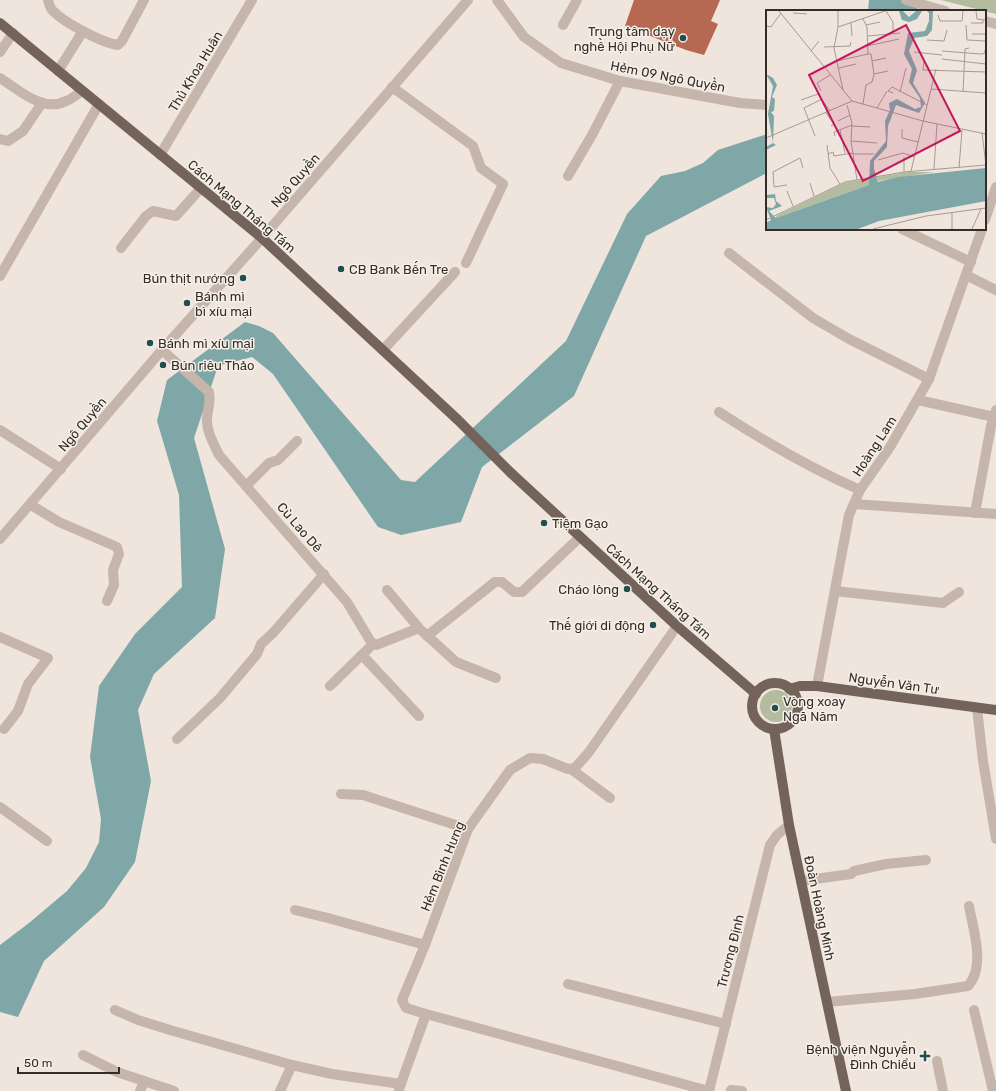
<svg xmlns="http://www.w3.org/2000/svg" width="996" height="1091" viewBox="0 0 996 1091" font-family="Rubik,sans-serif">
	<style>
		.green { fill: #b3bc9e }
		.water { fill: #7fa7a8 }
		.building { fill: #b66852 }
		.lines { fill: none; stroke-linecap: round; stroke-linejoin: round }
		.minor { stroke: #c5b5aa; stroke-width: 10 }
		.major { stroke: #73635b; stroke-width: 10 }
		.poi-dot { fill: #234e50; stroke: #f7f0e8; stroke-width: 1.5 }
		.labels { text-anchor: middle; stroke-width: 3; stroke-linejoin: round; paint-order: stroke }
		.poi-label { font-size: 13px; fill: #332c28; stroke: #f7f0e8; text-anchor: start }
		.street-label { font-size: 13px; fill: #332c28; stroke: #f7f0e8 }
		.inset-road { fill: none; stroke: #a49b94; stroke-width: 1 }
		.view { fill: #c2185b; fill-opacity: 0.15; stroke: #c2185b; stroke-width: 2 }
		.inset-edge { fill: none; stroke: #332c28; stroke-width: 2 }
	</style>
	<rect width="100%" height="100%" fill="#efe5dc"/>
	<!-- green -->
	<g class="green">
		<path d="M941,0H996V14Z"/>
		<circle cx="776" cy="706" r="16"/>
	</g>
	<!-- water -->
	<g class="water">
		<path d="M869,0H919L917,11H868Z"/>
		<path d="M767,134V173L646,236L574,396L482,467L461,522L401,535L378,527L273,374L252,357L218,366L194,438L225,549L215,618L154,674L138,710L151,781L135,862L104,907L44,961L18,1017L0,1012V945L29,923L67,891L86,868L99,842L101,819L90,757L99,686L135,634L182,587L179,495L157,421L167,380L245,322L259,326L273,333L401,480L415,482L566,341L627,214L661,176L685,171L703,163L718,150Z"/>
	</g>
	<!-- building -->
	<path class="building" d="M634,0H720L711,21L718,24L704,55L686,50L625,26Z"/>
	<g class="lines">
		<!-- minor -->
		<g class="minor">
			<path d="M48,0C49,4 51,9 53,11C65,23 102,43 118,45L122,41L144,0"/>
			<path d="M497,0L524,37L561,63L620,81L740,103L767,105"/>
			<path d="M906,0L945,11"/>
			<path d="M985,21L996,24"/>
			<path d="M563,25L577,0"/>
			<path d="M0,52L13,33"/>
			<path d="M58,71L83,31"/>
			<path d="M0,78C19,90 43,113 66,101C72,99 77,94 82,91"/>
			<path d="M392,87L473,146L481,168L503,184L466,263"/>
			<path d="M0,139L8,141L23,131L42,103"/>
			<path d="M160,155L252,0"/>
			<path d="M568,176L592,135L620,81"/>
			<path d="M985,220L996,187"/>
			<path d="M902,229L971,262"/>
			<path d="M121,248L146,216L153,211L176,216L201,188"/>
			<path d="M729,253L813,318L849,339L929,379"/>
			<path d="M966,275L996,290"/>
			<path d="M0,276L99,104"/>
			<path d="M162,350L209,392C211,402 208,408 207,418C206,431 214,444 219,455L347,602L371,642L376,645L419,628L387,590"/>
			<path d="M383,350L455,272"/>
			<path d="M918,400L994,417"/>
			<path d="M719,412C765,442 810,468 860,490"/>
			<path d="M0,430L61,469"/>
			<path d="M246,486L269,463L278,460L297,441"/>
			<path d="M854,504L996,514"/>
			<path d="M31,505L59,522L117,547L119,554L113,570L114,585L107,601"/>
			<path d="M975,513L991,426L996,410"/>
			<path d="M0,539L162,350L262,238L468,0"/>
			<path d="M835,591L943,603L959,592"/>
			<path d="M677,626L589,752L575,768L568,769L543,759L530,758L510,770L468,829L425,945L402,1000L406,1008L426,1014L709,1091"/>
			<path d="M422,631L456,662L496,678"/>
			<path d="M427,636L495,582H502L514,592H522L580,537"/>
			<path d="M0,637L48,658L28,684L18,711L4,729"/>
			<path d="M362,655L419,716"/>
			<path d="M330,686L373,644"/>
			<path d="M817,686L849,515L860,490L890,447L929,379L982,229"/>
			<path d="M977,708L983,761L996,839"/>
			<path d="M177,739L220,698L257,654L261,644L273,633L324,574"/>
			<path d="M571,769L610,798"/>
			<path d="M341,794L363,795L468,829"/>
			<path d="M0,807L47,841"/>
			<path d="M801,881L851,874L854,871L886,864L926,860"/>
			<path d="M295,910L328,918L425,945"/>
			<path d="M568,984L726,1024"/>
			<path d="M827,1002L915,994L968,986C986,966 973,929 969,906"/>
			<path d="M115,1010L138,1020L170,1030L292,1065L332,1074L401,1084"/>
			<path d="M974,1010L993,1091"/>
			<path d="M83,1055L117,1072L174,1091"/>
			<path d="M937,1061L943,1091"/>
			<path d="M399,1089L426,1014"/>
			<path d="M731,1090L742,1091"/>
			<path d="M140,1091L144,1082"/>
			<path d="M280,1091L292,1065"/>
			<path d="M709,1091L770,845L777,835L789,825"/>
		</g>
		<!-- major -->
		<g class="major">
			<path d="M0,23L262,238L458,420L511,473L677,626L756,694"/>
			<circle cx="775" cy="706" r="23"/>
			<path d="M789,689L800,686H817L996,710"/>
			<path d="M774,729L789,825L846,1091"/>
		</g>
	</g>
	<!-- markers -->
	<g class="poi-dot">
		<circle cx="683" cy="38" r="4"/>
		<circle cx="341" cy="269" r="4"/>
		<circle cx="243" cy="278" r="4"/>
		<circle cx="187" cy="303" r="4"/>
		<circle cx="150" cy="343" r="4"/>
		<circle cx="163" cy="365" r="4"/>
		<circle cx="544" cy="523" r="4"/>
		<circle cx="627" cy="589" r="4"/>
		<circle cx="653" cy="625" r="4"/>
		<circle cx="775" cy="708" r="4"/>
		<path d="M923 1050h4v4h4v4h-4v4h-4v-4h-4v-4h4z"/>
	</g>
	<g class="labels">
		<!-- poi labels -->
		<g class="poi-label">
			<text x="675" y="36" text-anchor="end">Trung tâm dạy<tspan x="675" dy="15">nghề Hội Phụ Nữ</tspan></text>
			<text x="349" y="274">CB Bank Bến Tre</text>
			<text x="235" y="283" text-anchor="end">Bún thịt nướng</text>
			<text x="195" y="301">Bánh mì<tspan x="195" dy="15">bì xíu mại</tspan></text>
			<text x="158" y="348">Bánh mì xíu mại</text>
			<text x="171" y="370">Bún riêu Thảo</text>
			<text x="552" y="528">Tiệm Gạo</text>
			<text x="619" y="594" text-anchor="end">Cháo lòng</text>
			<text x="645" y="630" text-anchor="end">Thế giới di động</text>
			<text x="783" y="706">Vòng xoay<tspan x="783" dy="15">Ngã Năm</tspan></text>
			<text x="916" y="1054" text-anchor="end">Bệnh viện Nguyễn<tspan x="916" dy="15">Đình Chiểu</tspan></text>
		</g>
		<!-- street labels -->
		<g class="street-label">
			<text transform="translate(195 71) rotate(-59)" y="5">Thủ Khoa Huân</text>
			<text transform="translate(668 76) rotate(11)" y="5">Hẻm 09 Ngô Quyền</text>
			<text transform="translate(295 180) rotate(-49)" y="5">Ngô Quyền</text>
			<text transform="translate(242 206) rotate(40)" y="5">Cách Mạng Tháng Tám</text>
			<text transform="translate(82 424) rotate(-50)" y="5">Ngô Quyền</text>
			<text transform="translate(874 446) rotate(-57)" y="5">Hoàng Lam</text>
			<text transform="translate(300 527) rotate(49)" y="5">Cù Lao Dê</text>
			<text transform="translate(659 591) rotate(42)" y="5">Cách Mạng Tháng Tám</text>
			<text transform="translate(894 683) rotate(8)" y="5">Nguyễn Văn Tư</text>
			<text transform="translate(442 866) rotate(-68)" y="5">Hẻm Bình Hưng</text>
			<text transform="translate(820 908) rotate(78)" y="5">Đoàn Hoàng Minh</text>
			<text transform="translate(730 951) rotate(-76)" y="5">Trương Định</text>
		</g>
	</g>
	<!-- overview -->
	<g transform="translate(766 10)">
		<rect width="220" height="220" fill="#efe5dc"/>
		<path d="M142,162H168L112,171L111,167ZM105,168L103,175L10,208V206L78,173Z" fill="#b3bc9e"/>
		<path d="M133,1H137L143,7L150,1H156L151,9L143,12L136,10ZM161,1H167L166,20L161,26L148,28L143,41L151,60L147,73L159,93L153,103L130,95L122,116L121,137L108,151V159L112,172L132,167L220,158V191L113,211L92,219H0V213L5,210L0,197L7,198L10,194L8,188H0L1,185L9,184L10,191L16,196L3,201L10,208L103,175L104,151L120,131L119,111L124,100L123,93L131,89L149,99L155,97L154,88L143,72L146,59L138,44L142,23L159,21L163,11V3ZM0,64L7,68L11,75L6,87L9,89L8,101L5,102L8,106L7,133L10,135L0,140V137L7,133L2,104L7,76Z" fill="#7fa7a8"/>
		<path class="inset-road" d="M13,1L86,91L157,111L220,124M72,1V17L68,38L77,80M120,1L127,12V23M210,1L211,9L220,10M27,3L41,4M172,5L174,11H196L197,1M97,9L101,17L102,44M85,13L86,26M205,13H217V10M100,15L114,12M200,15L201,30L220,31M0,16L5,17L15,3M72,17L119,1M206,24H220M102,26L134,23M161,30L178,31L181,20M101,36L133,29M58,37L84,36L85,32M45,41L53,31M176,41L215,44L219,43V40M148,42L176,45M176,49L220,54M71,51L102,44M106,51L120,48M158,51L157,60L220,62M73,58L90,54M108,64L122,61M165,79L220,83M55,81L51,73L64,65M134,82L140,58M197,82L199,39L203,38M127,83L122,81L126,77L161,95M35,90L52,84L64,101M97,94L100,75L106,72L108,64L105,44H102M81,95L86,113L85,131L91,170M111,98L121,81M60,103L68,114L65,116M72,111L84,105M86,116L104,117M136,119V128L152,132M74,120L79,143M216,123L220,155M49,126L38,98L56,89M69,126L68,122L86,115M0,128L86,91M85,131L111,133M61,135L64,158L74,174M62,144L67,142L68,146L87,143M87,144H108M112,150L137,143L148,147M193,158L196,120M168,159L171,114M145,161L170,59M138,162V147M44,173L48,186M21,175L8,177L7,162L34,148L37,158M21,181L27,196M0,210L79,172L138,162L220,155M107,219L160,206L220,198M186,219V202M206,219L215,199"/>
		<path class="view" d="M140,15L194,121L97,171L43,65Z"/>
		<rect width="220" height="220" class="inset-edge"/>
	</g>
	<!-- scale -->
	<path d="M18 1067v6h101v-6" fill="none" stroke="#332c28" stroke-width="2"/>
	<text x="24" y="1067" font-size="12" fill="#332c28" stroke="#f7f0e8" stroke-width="3" paint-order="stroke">50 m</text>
</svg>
